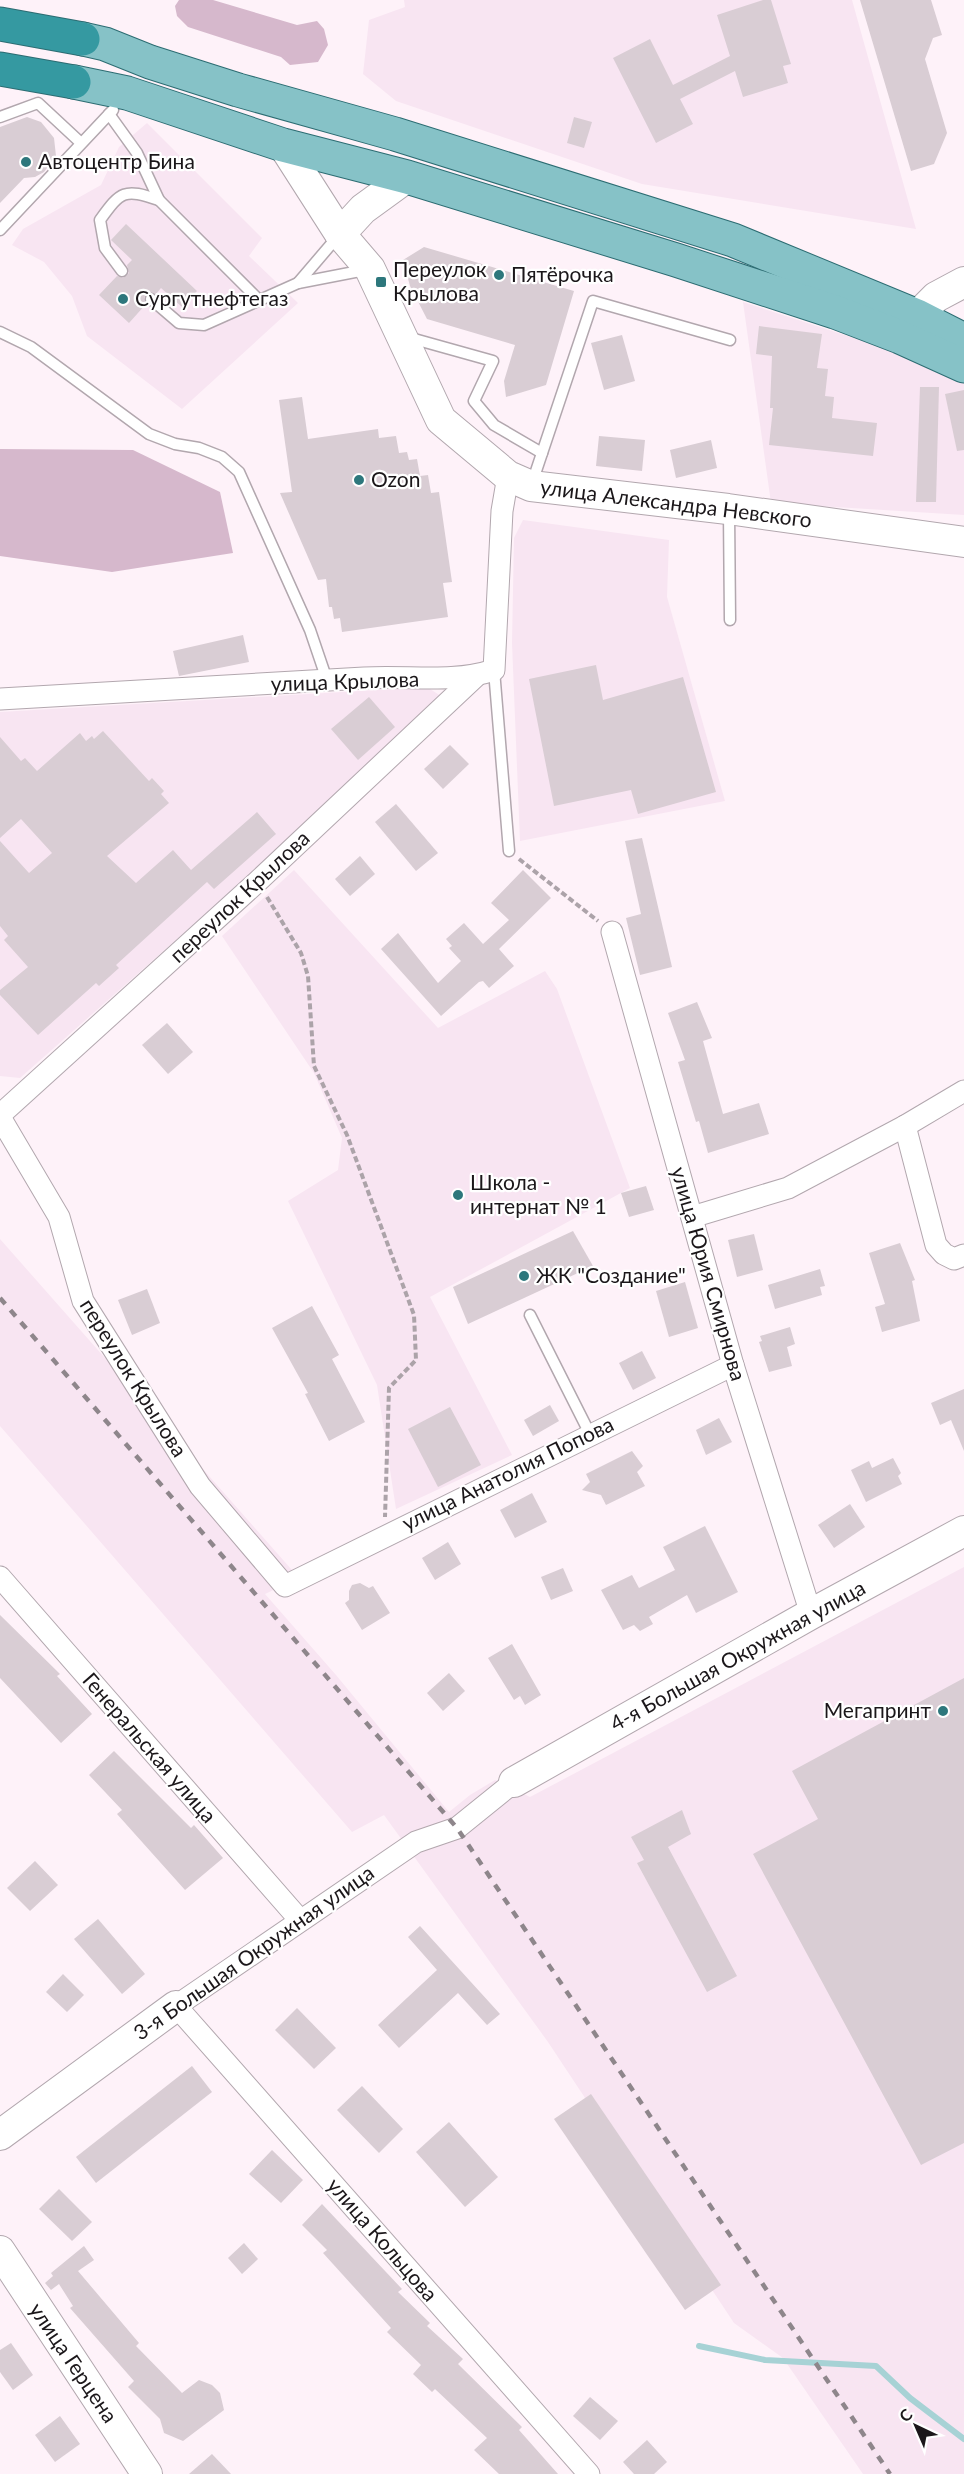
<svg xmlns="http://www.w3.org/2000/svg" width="964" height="2474" viewBox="0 0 964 2474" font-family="Lato,sans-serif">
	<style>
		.built { fill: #f8e5f2 }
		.green { fill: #d6b8cc }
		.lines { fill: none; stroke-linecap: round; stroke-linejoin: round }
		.stream { stroke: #a7d2d5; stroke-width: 6 }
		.building { fill: #d9cdd4 }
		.lane-casing { stroke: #b2a7ae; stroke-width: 13 }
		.street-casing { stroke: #b2a7ae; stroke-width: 23 }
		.secondary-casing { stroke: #b2a7ae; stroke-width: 32 }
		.primary-casing { stroke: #2c6c72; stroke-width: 35 }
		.highway-casing { stroke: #2c6c72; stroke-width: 35 }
		.path { stroke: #aca3a9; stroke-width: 4; stroke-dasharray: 6 3; stroke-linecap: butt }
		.lane { stroke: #fff; stroke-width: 10 }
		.street { stroke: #fff; stroke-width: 21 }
		.secondary { stroke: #fff; stroke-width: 30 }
		.primary { stroke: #86c2c7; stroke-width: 33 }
		.highway { stroke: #3599a1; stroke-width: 33 }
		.rail { stroke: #8e868b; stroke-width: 4.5; stroke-dasharray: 8 8; stroke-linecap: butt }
		.poi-dot { fill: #2d777c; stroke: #fff; stroke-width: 2 }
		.labels { text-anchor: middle; stroke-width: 4.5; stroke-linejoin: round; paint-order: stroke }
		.poi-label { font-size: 21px; fill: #1b171a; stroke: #fff; text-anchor: start }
		.street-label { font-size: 21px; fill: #1b171a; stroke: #fff }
	</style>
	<rect width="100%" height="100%" fill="#fef2f9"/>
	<!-- built -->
	<g class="built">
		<path d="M404,0H852L916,229L642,184L396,101L363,74L369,20L405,7Z"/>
		<path d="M147,123L262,238L249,256L298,303L182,409L87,336L72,296L44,262L12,245L23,229L101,185L119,147Z"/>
		<path d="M743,302L885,348L964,380V515L771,503Z"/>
		<path d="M523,520L669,540L667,597L725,801L520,841L512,643L514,538Z"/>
		<path d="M427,687L447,700L20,1078L0,1076V712Z"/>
		<path d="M294,870L438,1028L545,971L557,989L630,1188L430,1297L512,1455L396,1509L377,1385L288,1201L338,1170L342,1138L314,1073L222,936Z"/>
		<path d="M0,1239L299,1578L265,1594L336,1675L449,1812L470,1795L495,1780L530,1797L964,1567V2474H863L783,2358L734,2323L548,2042L384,1815L352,1832L0,1426Z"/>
	</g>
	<!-- green -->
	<g class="green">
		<path d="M179,0H213L297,25L317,21L324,29L328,45L318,62L290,65L281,57L188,27L177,16L175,6Z"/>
		<path d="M0,449L133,450L220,492L233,553L112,572L0,556Z"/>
	</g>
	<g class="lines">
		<!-- stream -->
		<path class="stream" d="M699,2346L765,2360L876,2366L910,2398L964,2439"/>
	</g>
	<!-- building -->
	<g class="building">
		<path d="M763,0H771L791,64L783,66L788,83L743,97L735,71L680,99L693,124L656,143L613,58L650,39L673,85L730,56L717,15Z"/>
		<path d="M860,0H931L942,35L933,38L925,59L947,133L934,164L911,171Z"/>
		<path d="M27,117L41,122L54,138L56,156L44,172L35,177L24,178L0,203V127Z"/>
		<path d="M574,117L592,122L584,148L567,143Z"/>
		<path d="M126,224L197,291L182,307L161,288L156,294H146L144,298L146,304L129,323L99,295L117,276L123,278L129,273L127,265L132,260L111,240Z"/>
		<path d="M424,247L574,291L546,385L506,397L504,381L515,345L427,319L410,286L403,260Z"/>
		<path d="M759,326L822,334L817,368L828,369L825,396L834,397L832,418L877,423L873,456L769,445L773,408H770L772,356L756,354Z"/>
		<path d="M622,335L635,381L604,390L591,343Z"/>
		<path d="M920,387H939L936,502H916Z"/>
		<path d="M964,390V450L957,451L945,394Z"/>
		<path d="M302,397L308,439L378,429L379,438L396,436L399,453L407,452L409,460L417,459L420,476L428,475L431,493L439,492L452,582L443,583L448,617L342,632L340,618L334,619L332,607H329L326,579L318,580L280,493L292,492L279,400Z"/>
		<path d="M599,436L645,440L642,471L596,466Z"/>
		<path d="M711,440L717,468L676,478L670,450Z"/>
		<path d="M243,635L249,662L179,676L173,651Z"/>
		<path d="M596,665L603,700L683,677L716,792L638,814L631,790L554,806L529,679Z"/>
		<path d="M369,697L395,727L358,760L331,729Z"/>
		<path d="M103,731L149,781L152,778L164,791L161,794L169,803L107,856L136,883L173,850L191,870L257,812L276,834L214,889L207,882L116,965L119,968L99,986L96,983L38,1035L0,995V990L28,967L4,940L8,936L0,926V841L29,873L52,853L21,819L0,838V737L21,761L25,758L37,771L80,733L86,741L92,736L94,739Z"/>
		<path d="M450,745L469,764L443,789L424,769Z"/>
		<path d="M396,804L438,853L416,871L375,822Z"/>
		<path d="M642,838L672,967L640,975L626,918L641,914L625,841Z"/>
		<path d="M360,856L375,874L350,896L335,879Z"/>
		<path d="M523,870L551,898L499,949L514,966L489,988L483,981L479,982L441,1016L381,949L398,933L438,983L461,961L449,948L452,946L446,939L464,923L483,944L509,920L491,903Z"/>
		<path d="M697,1002L712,1038L703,1041L723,1114L759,1103L769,1134L708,1153L699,1121L696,1122L678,1062L685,1060L668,1013Z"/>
		<path d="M167,1023L193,1052L168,1074L142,1045Z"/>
		<path d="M646,1186L654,1210L629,1217L621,1193Z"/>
		<path d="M573,1231L593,1266L468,1324L453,1287Z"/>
		<path d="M754,1234L763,1270L737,1277L728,1240Z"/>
		<path d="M900,1243L915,1280L912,1281L920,1321L882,1332L875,1307L885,1304L869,1253Z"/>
		<path d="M820,1269L825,1286L820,1287L822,1295L775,1309L768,1285Z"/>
		<path d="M685,1282L698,1328L669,1337L656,1291Z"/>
		<path d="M147,1289L160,1323L132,1335L118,1300Z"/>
		<path d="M312,1306L339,1355L332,1359L365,1422L329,1441L305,1394L308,1393L272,1328Z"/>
		<path d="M790,1327L795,1344L787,1347L792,1366L769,1372L759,1342L762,1341L760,1336Z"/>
		<path d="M642,1351L656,1378L633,1390L619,1363Z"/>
		<path d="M964,1389V1451L951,1420L940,1425L931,1403Z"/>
		<path d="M550,1405L559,1421L533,1436L524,1420Z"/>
		<path d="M450,1407L481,1465L438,1487L408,1429Z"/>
		<path d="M719,1418L732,1442L706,1455L696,1430Z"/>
		<path d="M632,1451L643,1466L637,1472L645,1486L606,1505L601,1495L582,1490L590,1482L586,1474Z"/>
		<path d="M893,1458L901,1473L898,1476L902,1484L866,1502L851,1470L869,1461L872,1468Z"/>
		<path d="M532,1493L547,1522L515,1538L500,1510Z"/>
		<path d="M850,1504L865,1527L834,1548L818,1525Z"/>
		<path d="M705,1526L738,1592L696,1613L687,1595L649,1617L653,1624L640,1631L634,1625L623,1630L601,1590L632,1575L639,1588L675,1570L663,1547Z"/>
		<path d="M448,1542L461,1564L435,1580L422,1558Z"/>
		<path d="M563,1568L573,1591L551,1600L541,1577Z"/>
		<path d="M360,1583L369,1588L373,1586L390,1613L362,1630L345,1603L349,1600V1591L352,1585Z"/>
		<path d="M0,1615L60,1674L57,1676L92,1714L61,1743L0,1678Z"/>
		<path d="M512,1644L541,1695L525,1705L520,1696L514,1700L488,1658Z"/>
		<path d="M449,1673L465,1691L443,1711L427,1693Z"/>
		<path d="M964,1678V2143L921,2165L753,1854L818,1819L792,1771Z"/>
		<path d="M114,1751L191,1828L194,1825L223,1858L185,1890L117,1814L122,1810L89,1775Z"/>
		<path d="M682,1810L691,1834L668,1847L737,1976L707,1992L637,1863L644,1860L631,1837Z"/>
		<path d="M35,1861L58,1885L30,1911L7,1888Z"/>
		<path d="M98,1919L145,1974L122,1994L74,1939Z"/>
		<path d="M420,1926L500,2014L487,2025L458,1993L399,2048L378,2025L437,1970L408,1937Z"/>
		<path d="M63,1974L84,1995L67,2012L46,1992Z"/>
		<path d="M297,2008L336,2048L314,2069L275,2030Z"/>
		<path d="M192,2066L212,2092L96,2183L76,2157Z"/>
		<path d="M362,2086L403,2129L379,2153L337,2110Z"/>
		<path d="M591,2094L721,2285L685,2310L554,2119Z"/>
		<path d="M449,2122L498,2177L465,2207L416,2152Z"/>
		<path d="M272,2150L303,2180L281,2203L249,2174Z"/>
		<path d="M59,2189L92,2222L72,2241L39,2209Z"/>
		<path d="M322,2204L402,2289L398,2292L430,2323L427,2326L463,2359L458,2364L522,2427L519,2430L558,2474H499L474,2450L487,2438L435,2389L432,2392L413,2374L421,2365L387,2332L391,2328L323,2253L327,2250L302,2225Z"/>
		<path d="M244,2243L258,2259L242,2274L228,2258Z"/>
		<path d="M84,2246L94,2260L78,2271L139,2343L136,2346L182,2393L199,2380L212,2385L220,2393L224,2410L183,2441L164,2433L160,2419L128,2387L134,2381L70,2308L73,2306L59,2284L51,2290L45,2283L53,2276L51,2273Z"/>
		<path d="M11,2343L33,2375L13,2390L0,2372V2350Z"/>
		<path d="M590,2397L618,2421L600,2440L573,2416Z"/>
		<path d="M60,2416L80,2444L55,2462L35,2435Z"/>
		<path d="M647,2440L667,2462L654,2474H634L623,2462Z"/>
		<path d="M212,2454L231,2474H189Z"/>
	</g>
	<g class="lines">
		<defs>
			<g id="lane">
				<path d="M109,114L137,153L159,200L259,300"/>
				<path d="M0,117L38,103L81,143"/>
				<path d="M0,230L113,110"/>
				<path d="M122,271L105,248L100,220C121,191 124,188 159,200"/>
				<path d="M298,283L339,235"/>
				<path d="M151,299L179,323L204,325L298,283L365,270"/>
				<path d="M0,332L31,347L149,434L175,444L199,448L222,457L239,472L310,630L327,680"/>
				<path d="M407,337L493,361L474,401L494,425L542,453"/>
				<path d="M532,483L593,301L730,340"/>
				<path d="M729,512L730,620"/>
				<path d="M494,670L509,851"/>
				<path d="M530,1315L590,1434"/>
			</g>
			<g id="street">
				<path d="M0,699C121,692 242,685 364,678C408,675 451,684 494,670L502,511L508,476"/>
				<path d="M612,932L733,1365L811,1614"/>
				<path d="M0,1115L257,882L476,676"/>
				<path d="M0,1117L59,1217L83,1301L200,1486L285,1586L733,1365"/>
				<path d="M905,1126L936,1245L944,1254L954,1259L964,1255"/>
				<path d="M692,1217L788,1188L905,1126L964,1091"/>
				<path d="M0,1577L299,1919"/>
				<path d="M514,1782L457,1828L416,1842L176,2006L589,2474"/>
			</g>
			<g id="secondary">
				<path d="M283,145L340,234L370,269L441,420L508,476L531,486L728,509L964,542"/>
				<path d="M340,234L363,209L407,177"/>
				<path d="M917,316L936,297L964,282"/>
				<path d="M514,1782L811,1614L964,1531"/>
				<path d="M0,2135L176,2006"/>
				<path d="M0,2251L147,2474"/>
			</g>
			<g id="primary">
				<path d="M83,39L105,44L150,62L238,90L395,134L733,240L917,316L964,340"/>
				<path d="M74,82L127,93L283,145L407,177L676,260L835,312L900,337L964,366"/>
			</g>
			<g id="highway">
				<path d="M0,24L83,39"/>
				<path d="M0,69L74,82"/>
			</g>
		</defs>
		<!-- lane casing -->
		<use href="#lane" class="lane-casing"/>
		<!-- street casing -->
		<use href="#street" class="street-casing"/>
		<!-- secondary casing -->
		<use href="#secondary" class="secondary-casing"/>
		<!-- primary casing -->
		<use href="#primary" class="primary-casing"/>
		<!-- highway casing -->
		<use href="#highway" class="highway-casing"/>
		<!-- path -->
		<g class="path">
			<path d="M519,859L598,921"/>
			<path d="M267,897L301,953L308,976L314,1066L347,1135L414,1315L416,1360L389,1388L385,1517"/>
		</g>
		<!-- lane -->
		<use href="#lane" class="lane"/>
		<!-- street -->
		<use href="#street" class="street"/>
		<!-- secondary -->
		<use href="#secondary" class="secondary"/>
		<!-- primary -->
		<use href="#primary" class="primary"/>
		<!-- highway -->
		<use href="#highway" class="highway"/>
		<!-- rail -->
		<path class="rail" d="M0,1298L457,1828L890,2474"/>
	</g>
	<!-- markers -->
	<g class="poi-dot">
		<circle cx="26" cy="162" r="6"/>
		<circle cx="499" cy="275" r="6"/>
		<rect x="375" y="276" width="12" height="12" rx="3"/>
		<circle cx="123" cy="299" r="6"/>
		<circle cx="359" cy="480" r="6"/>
		<circle cx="458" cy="1195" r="6"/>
		<circle cx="524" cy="1276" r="6"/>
		<circle cx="943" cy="1711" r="6"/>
	</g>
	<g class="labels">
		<!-- poi labels -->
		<g class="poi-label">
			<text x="38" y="169">Автоцентр Бина</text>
			<text x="393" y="277">Переулок<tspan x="393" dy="24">Крылова</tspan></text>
			<text x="511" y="282">Пятёрочка</text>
			<text x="135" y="306">Сургутнефтегаз</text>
			<text x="371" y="487">Ozon</text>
			<text x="470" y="1190">Школа -<tspan x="470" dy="24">интернат № 1</tspan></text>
			<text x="536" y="1283">ЖК "Создание"</text>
			<text x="931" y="1718" text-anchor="end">Мегапринт</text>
		</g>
		<!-- street labels -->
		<g class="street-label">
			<text transform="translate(676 504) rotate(7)" y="7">улица Александра Невского</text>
			<text transform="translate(345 682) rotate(-2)" y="7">улица Крылова</text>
			<text transform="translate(240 897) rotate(-43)" y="7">переулок Крылова</text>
			<text transform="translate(708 1274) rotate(74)" y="7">улица Юрия Смирнова</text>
			<text transform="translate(133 1378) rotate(58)" y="7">переулок Крылова</text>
			<text transform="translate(508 1474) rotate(-26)" y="7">улица Анатолия Попова</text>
			<text transform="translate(738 1656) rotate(-29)" y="7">4-я Большая Окружная улица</text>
			<text transform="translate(149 1748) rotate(49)" y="7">Генеральская улица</text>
			<text transform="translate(254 1953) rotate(-35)" y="7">3-я Большая Окружная улица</text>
			<text transform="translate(382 2240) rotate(49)" y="7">улица Кольцова</text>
			<text transform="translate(73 2363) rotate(56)" y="7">улица Герцена</text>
		</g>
	</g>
	<!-- north arrow -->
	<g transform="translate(916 2426) rotate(316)" stroke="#ffffff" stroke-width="4.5" paint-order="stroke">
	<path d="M0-4.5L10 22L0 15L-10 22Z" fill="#1b171a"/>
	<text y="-9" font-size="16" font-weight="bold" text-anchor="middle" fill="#1b171a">С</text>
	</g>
</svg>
